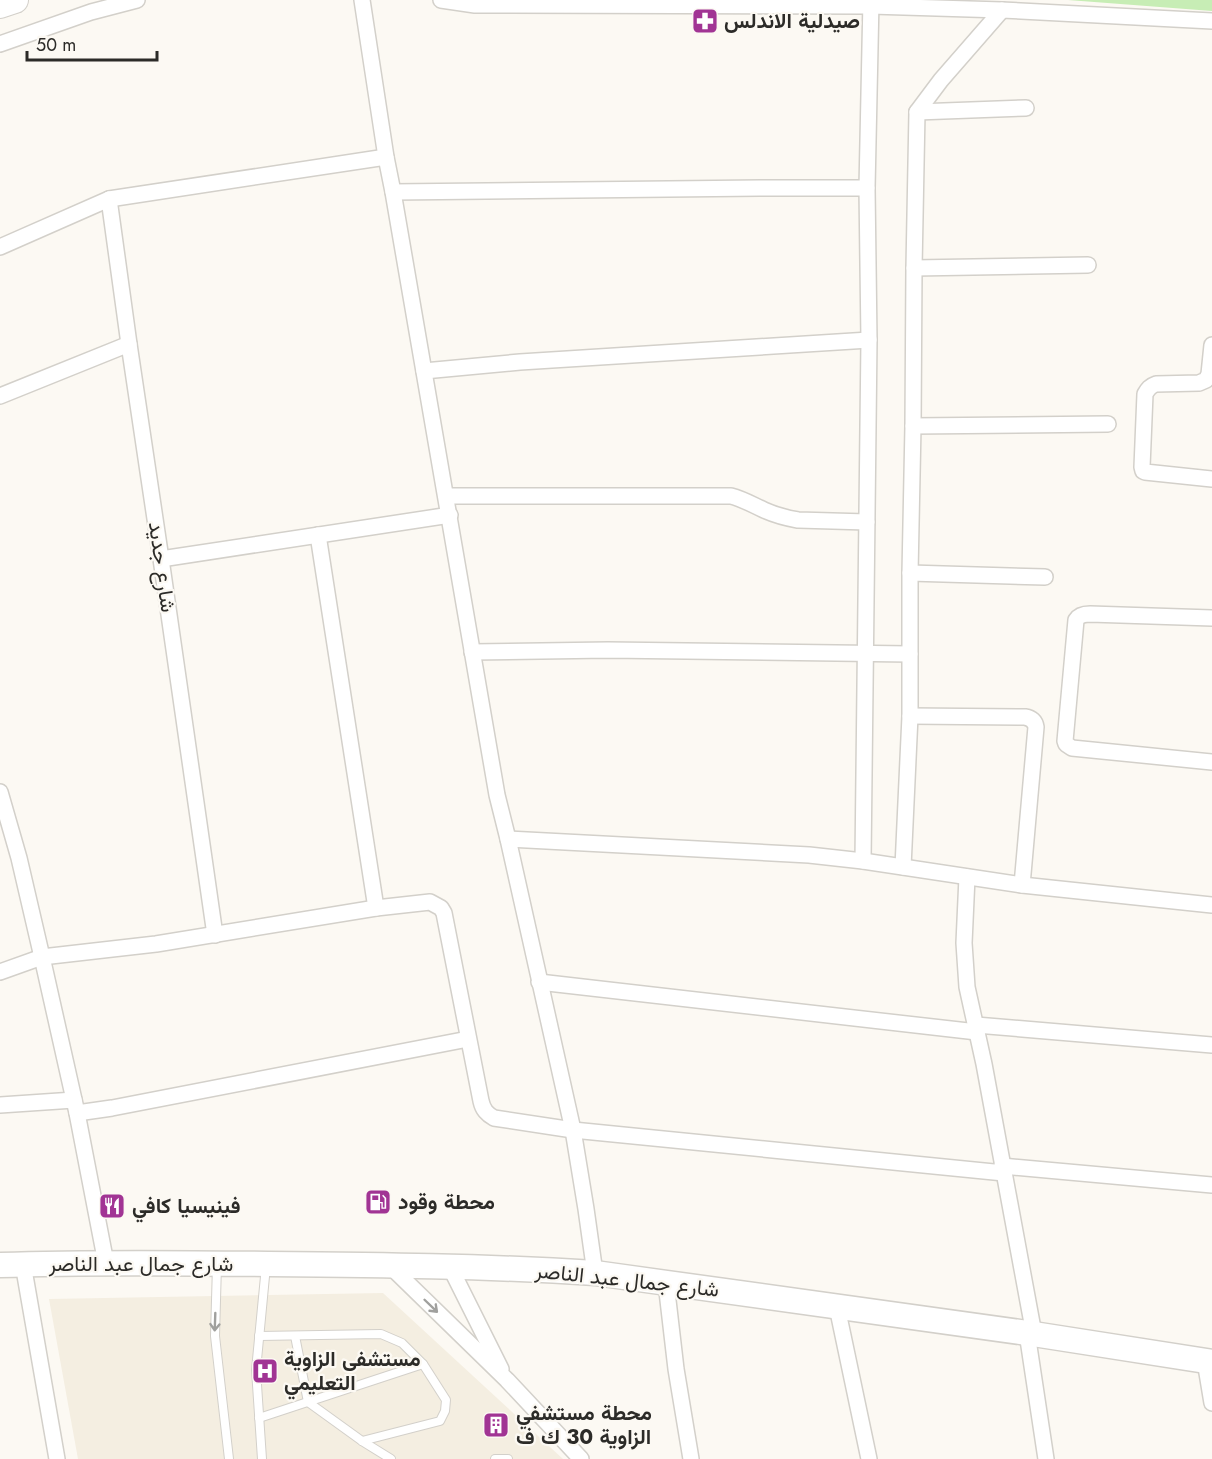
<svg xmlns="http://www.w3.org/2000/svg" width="1212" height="1459" viewBox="0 0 1212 1459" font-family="Jost,Vazirmatn,sans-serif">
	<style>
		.built { fill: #f4eee1 }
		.green { fill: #c7edb5 }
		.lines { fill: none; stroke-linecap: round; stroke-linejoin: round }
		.service-casing { stroke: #d3d0ca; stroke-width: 10 }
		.minor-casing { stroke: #d3d0ca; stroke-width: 18 }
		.primary-casing { stroke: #d3d0ca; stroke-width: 27 }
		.trunk-casing { stroke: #d3d0ca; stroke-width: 28 }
		.service { stroke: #fff; stroke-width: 8 }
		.minor { stroke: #fff; stroke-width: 15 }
		.primary { stroke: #fff; stroke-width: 24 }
		.trunk { stroke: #fff; stroke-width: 26 }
		.oneway { stroke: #a0a09e }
		.labels { text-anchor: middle; stroke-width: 4.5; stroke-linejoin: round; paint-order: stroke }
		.poi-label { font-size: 21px; font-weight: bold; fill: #2c2b28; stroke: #fcf9f3; text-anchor: start }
		.street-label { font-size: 21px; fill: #2c2b28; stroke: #fcf9f3 }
	</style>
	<rect width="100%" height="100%" fill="#fcf9f3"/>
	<!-- built -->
	<path class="built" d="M383,1293L563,1459H78L49,1299Z"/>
	<!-- green -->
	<path class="green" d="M1068,0H1212V11Z"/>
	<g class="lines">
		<defs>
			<g id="service">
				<path d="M217,1265L215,1336L229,1459"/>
				<path d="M259,1336L381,1334L402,1343L423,1364L446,1400L445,1411L440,1421L362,1441"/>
				<path d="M295,1336L308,1402L362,1441L391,1459"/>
				<path d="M259,1418L423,1364"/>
				<path d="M262,1459L256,1370L266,1266"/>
				<path d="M495,1459H508"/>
			</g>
			<g id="minor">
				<path d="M362,0L386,157L393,192L497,795L508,839L573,1130L586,1209L595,1273"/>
				<path d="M441,0L475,5L871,6L1002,10L1212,21"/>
				<path d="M0,44L91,12L137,0"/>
				<path d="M917,112L1026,108"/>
				<path d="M393,192L760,188H867"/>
				<path d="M109,199L129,344L161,559L215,935"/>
				<path d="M0,247L109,199L386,157"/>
				<path d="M914,268L1088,265"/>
				<path d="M1212,345L1209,374L1206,380L1199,383L1156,384C1150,386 1148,389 1145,394L1142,467L1143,471L1145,472L1212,479"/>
				<path d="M424,371L520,362L869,340"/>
				<path d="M0,396L129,344"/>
				<path d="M913,426L1108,424"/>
				<path d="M446,496H731C743,499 753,505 764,510C775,515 786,518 798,520L867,522"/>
				<path d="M318,535L376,908"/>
				<path d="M161,559L450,515"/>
				<path d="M910,573L1045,577"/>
				<path d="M1212,618L1090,614C1084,614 1079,615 1076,620L1065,741L1066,744L1072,748L1212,762"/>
				<path d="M472,652L608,650L910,654"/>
				<path d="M910,716L1025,717C1031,718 1035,721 1036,727L1022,885"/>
				<path d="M0,792L19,858L42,957L77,1113L106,1263"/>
				<path d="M508,839L809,855L863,861L1022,885L1212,905"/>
				<path d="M863,861L869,340L867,188L871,0"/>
				<path d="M903,867L910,716V573L913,426L914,268L917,112L941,80L1002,10"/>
				<path d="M967,877L964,943L967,987L984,1064L1034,1334"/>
				<path d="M0,972L42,957L156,944L376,908L430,902L441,908L444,913L481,1101C483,1110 487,1114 494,1118L573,1130L1004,1173"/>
				<path d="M539,982L977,1032"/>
				<path d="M976,1025L1212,1045"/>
				<path d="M0,1105L74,1100"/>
				<path d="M77,1113L112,1108L468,1039"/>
				<path d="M1002,1166L1212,1185"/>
				<path d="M23,1264L57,1459"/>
				<path d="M389,1265L507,1380L581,1459"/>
				<path d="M450,1267L501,1369"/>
				<path d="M666,1283L676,1369L691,1459"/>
				<path d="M837,1307L869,1459"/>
				<path d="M1027,1333L1046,1459"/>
				<path d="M1205,1361L1212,1403"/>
			</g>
			<path id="primary" d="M0,1265C89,1262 179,1263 268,1264C377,1265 486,1266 595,1273L1027,1333L1212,1362"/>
			<path id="trunk" d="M0,5L15,0"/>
		</defs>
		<!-- service casing -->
		<use href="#service" class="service-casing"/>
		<!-- minor casing -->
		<use href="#minor" class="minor-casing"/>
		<!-- primary casing -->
		<use href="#primary" class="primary-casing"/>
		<!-- trunk casing -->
		<use href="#trunk" class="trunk-casing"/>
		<!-- service -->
		<use href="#service" class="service"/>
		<!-- minor -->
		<use href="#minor" class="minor"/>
		<!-- primary -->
		<use href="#primary" class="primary"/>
		<!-- trunk -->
		<use href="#trunk" class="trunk"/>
	</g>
	<!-- one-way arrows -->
	<defs><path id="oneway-shaft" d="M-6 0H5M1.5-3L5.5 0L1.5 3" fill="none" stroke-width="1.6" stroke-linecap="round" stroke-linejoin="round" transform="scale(1.5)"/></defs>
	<g class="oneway">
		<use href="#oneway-shaft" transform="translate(431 1306) rotate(44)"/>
		<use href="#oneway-shaft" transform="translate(215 1322) rotate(92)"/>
	</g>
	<!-- icons -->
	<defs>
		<symbol id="pharmacy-square" viewBox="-11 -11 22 22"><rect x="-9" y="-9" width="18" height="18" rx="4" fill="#a13494" stroke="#fcf9f3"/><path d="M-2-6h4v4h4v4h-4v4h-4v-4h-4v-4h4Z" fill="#fff"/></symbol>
		<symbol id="fuel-square" viewBox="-11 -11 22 22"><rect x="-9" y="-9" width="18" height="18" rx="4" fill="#a13494" stroke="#fcf9f3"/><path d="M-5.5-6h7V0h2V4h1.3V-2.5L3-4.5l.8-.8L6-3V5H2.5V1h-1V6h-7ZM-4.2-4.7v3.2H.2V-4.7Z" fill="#fff"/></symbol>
		<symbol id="restaurant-square" viewBox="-11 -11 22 22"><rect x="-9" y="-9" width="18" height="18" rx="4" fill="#a13494" stroke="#fcf9f3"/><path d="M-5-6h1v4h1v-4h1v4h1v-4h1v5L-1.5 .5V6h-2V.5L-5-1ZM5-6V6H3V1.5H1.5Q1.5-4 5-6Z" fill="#fff"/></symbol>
		<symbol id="hospital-square" viewBox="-11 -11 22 22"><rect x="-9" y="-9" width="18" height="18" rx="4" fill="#a13494" stroke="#fcf9f3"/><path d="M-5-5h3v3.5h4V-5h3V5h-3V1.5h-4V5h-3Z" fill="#fff"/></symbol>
		<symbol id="building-square" viewBox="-11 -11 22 22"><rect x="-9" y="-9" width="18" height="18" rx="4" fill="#a13494" stroke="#fcf9f3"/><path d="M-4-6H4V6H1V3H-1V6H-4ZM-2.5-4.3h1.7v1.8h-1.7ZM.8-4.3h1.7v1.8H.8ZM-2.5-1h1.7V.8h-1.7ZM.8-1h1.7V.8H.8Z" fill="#fff"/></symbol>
	</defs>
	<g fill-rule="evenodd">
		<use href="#pharmacy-square" x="690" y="6" width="30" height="30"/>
		<use href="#fuel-square" x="363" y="1187" width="30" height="30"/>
		<use href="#restaurant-square" x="97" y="1191" width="30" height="30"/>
		<use href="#hospital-square" x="250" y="1356" width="30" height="30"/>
		<use href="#building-square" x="481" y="1410" width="30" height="30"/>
	</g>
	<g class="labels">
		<!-- poi labels -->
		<g class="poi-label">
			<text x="724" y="28">صيدلية الاندلس</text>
			<text x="398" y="1209">محطة وقود</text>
			<text x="132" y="1213">فينيسيا كافي</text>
			<text x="284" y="1366">مستشفى الزاوية<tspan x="284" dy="24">التعليمي</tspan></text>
			<text x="516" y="1420">محطة مستشفي<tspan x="516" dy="24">الزاوية 30 ك ف</tspan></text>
		</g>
		<!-- street labels -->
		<g class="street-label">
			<text transform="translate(162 567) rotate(82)" y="7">شارع جديد</text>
			<text x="141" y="1271">شارع جمال عبد الناصر</text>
			<text transform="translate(627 1280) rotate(6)" y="7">شارع جمال عبد الناصر</text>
		</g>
	</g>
	<!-- scale -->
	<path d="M27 51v9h130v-9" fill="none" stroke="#2c2b28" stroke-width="3"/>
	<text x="36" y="51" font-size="18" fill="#2c2b28" stroke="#fcf9f3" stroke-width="4.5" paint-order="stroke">50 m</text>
</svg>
